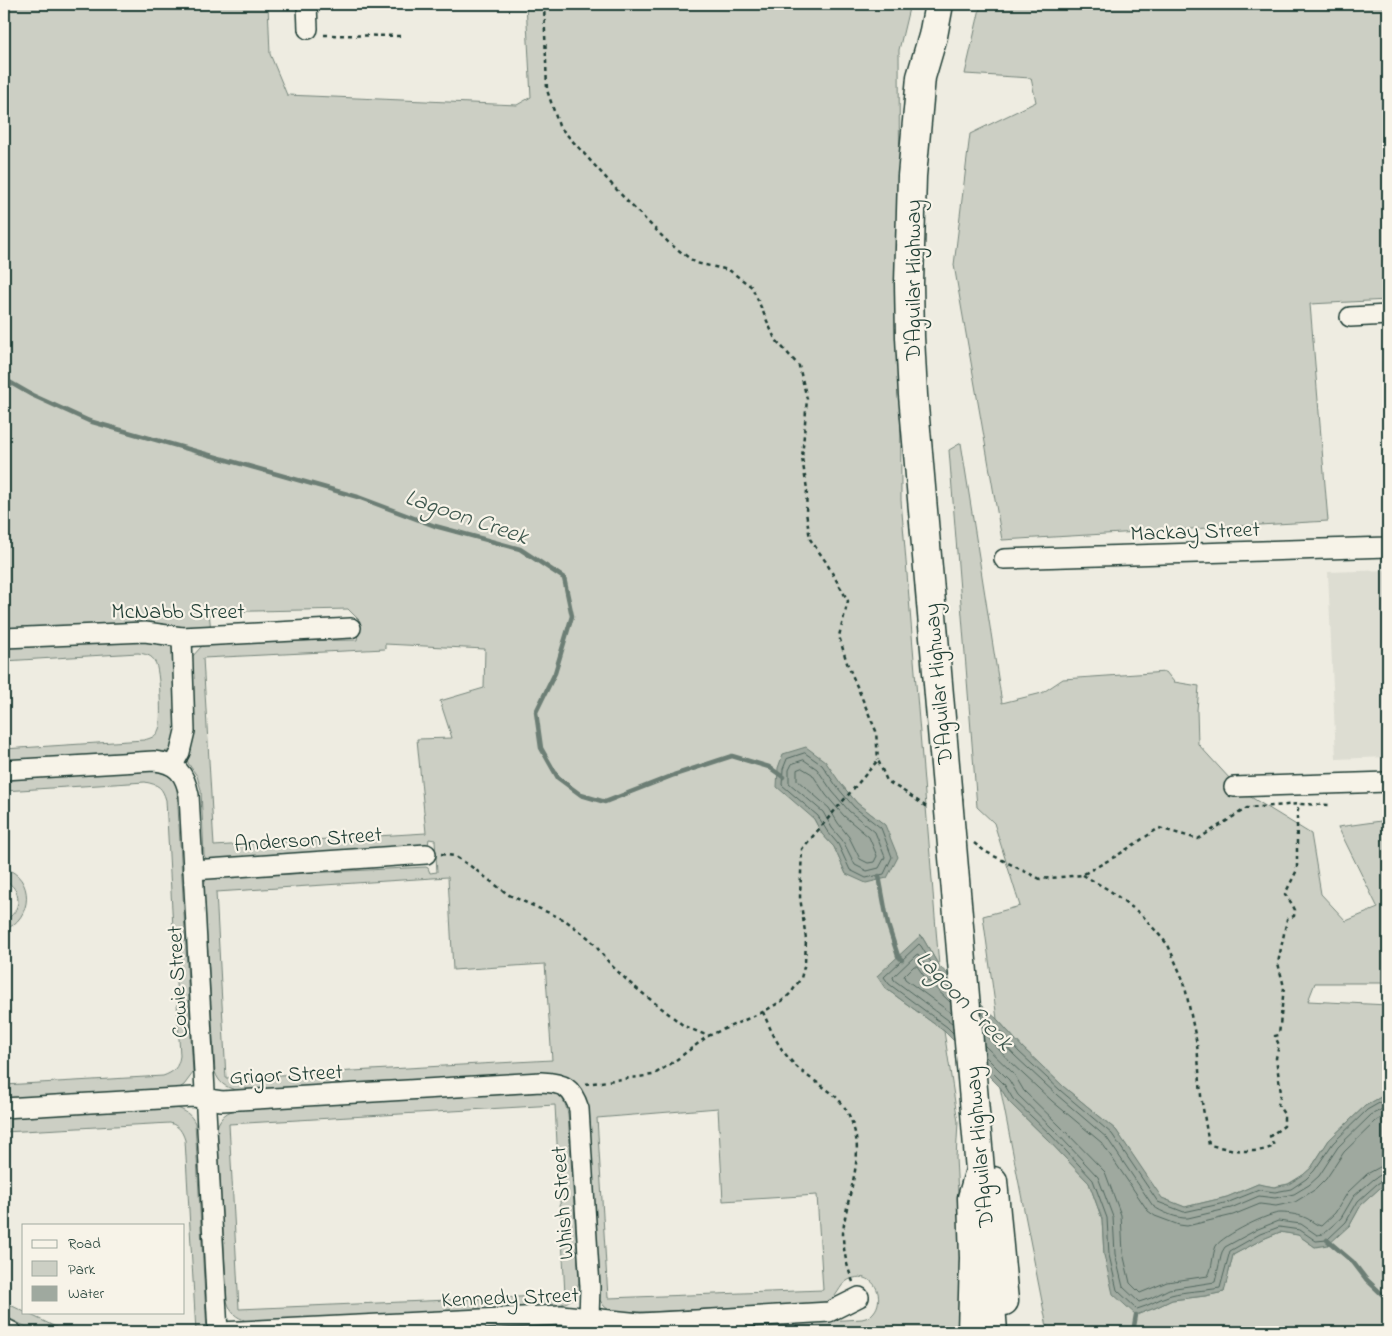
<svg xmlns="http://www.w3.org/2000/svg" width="1392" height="1336" viewBox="0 0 1392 1336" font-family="'Indie Flower',sans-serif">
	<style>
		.built { fill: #ddddd2 }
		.green { fill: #cccfc4; stroke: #76867c; fill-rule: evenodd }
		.water { fill: #9fa99f; stroke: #6c7e74 }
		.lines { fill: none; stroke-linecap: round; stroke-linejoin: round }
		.shore { stroke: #52685f; stroke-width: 1 }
		.stream { stroke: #6c7e74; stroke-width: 4.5 }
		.minor-casing { stroke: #1f3d34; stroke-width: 22 }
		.highway-casing { stroke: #1f3d34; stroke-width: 31 }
		.path { stroke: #1f3d34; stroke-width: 2.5; stroke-dasharray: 4 4; stroke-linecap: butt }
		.minor { stroke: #f7f3e8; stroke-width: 19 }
		.highway { stroke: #f7f3e8; stroke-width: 28 }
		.highway-bridge-casing { stroke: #1f3d34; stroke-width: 31; stroke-linecap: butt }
		.highway-bridge { stroke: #f7f3e8; stroke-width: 28 }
		.labels { text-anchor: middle; stroke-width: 4.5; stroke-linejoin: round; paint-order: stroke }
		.street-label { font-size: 22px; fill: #1f3d34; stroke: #f7f3e8 }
		.water-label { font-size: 24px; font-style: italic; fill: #3f584f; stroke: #f7f3e8 }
	</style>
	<rect width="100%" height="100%" fill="#eeece1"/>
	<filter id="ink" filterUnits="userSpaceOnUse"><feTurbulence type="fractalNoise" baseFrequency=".02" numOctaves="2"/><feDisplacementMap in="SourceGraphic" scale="10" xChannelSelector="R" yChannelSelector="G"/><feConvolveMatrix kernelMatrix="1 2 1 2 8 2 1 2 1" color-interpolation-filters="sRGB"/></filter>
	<g filter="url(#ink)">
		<!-- built -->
		<path class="built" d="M1388,570V757L1336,759L1328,572Z"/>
		<!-- green -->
		<g class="green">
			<path d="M4,4H268L270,54L287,95L517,105L531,97L526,4H910L899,50L901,500L939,966L921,935L885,988L944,1031L958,1122L956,1158L960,1231L958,1332H424L567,1323L633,1332L862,1319C866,1318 870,1317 872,1314C883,1304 880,1283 865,1278C862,1277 857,1277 854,1278C839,1281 840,1295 829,1301C826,1302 824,1302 821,1303L649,1312H625L610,1311L604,1306L599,1299L574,1082L567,1077L548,1073L236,1090C225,1087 219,1083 215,1072L204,889L205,880L210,875L215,873L251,876L426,867L428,868L430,873L437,872L435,840L429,839L428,845L426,847L208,862L204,855L201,790L197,776L188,763L187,758L191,658L201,647L212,642L357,640L360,621L348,609L209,612L211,631L4,633ZM385,644L485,649L484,688L440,701L452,738L417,739L426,833L214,846L203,658L385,649ZM841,784L857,803L885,825L846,874L834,847L822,834L814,819ZM448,877L453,970L545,964L552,1060L226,1078L216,892ZM718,1108L723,1201L817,1195L823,1290L608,1298L597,1118Z"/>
			<path d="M981,4H1388V300L1310,304L1328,521L1002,540L954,265L970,134L1036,102L1031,78L965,74Z"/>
			<path d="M961,443L1002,703L1042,693L1063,679L1166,672L1174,682L1199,686L1197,710L1198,744L1241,791L1311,834L1321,894L1346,921L1378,908L1338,827L1388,820V983H1315L1308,1001L1388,1005V1093L1365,1106L1329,1140L1311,1168L1303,1175L1288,1184L1274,1187L1258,1184L1227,1197L1185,1207L1161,1198L1116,1130L1064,1087L1023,1048L997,1019L983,916L1020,906L994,823L977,807L949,450Z"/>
			<path d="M140,640L167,643L172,648L175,661L178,732L173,748L168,751L162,752L4,760V749L144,740C151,738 156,737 159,729C162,721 160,669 155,662C152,655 145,654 138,653L4,661V647Z"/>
			<path d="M146,771C160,771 173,773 177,789L193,1073L184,1085L178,1089L4,1099V1085L163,1076C174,1072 178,1068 180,1056L166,800C162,787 159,785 145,782L4,791V779Z"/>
			<path d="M4,868C35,877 33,919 4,930V920C22,914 23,887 4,881Z"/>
			<path d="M1000,1087L1009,1102L1047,1139L1089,1183L1102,1219L1104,1255L1136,1315L1155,1308L1172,1300L1205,1296L1224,1292L1233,1255L1263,1239L1280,1232L1298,1235L1315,1247L1350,1225L1361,1205L1380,1188L1388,1183V1332H1048Z"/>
			<path d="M546,1092C562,1094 564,1099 568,1114L579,1280C577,1295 574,1301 559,1305L247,1321C235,1317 231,1313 227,1301L217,1127C221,1116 227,1111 239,1109ZM555,1105L565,1295L239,1309L229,1124Z"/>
			<path d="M177,1108C186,1111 191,1115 195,1123L207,1332H196L185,1140C182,1131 179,1126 170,1123L4,1132V1118Z"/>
			<path d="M4,1302L66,1332H37L4,1316Z"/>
		</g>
		<!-- water -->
		<g class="water">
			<path d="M806,747L825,761L841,784L857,803L885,825L898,857L887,878L866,883L846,874L834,847L822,834L814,819L777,787L778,768L783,754Z"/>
			<path d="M921,935L939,966L997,1019L1023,1048L1064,1087L1116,1130L1162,1198L1185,1207L1227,1197L1258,1184L1274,1187L1289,1184L1303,1175L1311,1168L1329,1140L1365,1106L1388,1093V1183L1380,1188L1361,1205L1350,1225L1328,1245L1315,1247L1298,1235L1280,1232L1263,1239L1233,1255L1224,1292L1205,1296L1172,1300L1155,1308L1136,1315L1113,1294L1104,1255L1102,1219L1089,1183L1047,1139L1009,1102L1000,1087L944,1031L885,988L877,976Z"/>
		</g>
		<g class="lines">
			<!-- shore -->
			<g class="shore">
				<path d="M805,753L822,765L837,787L854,807L881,828L892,857L884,874L866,878L850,870L838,844L827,831L818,816L782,785L783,769L787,759Z"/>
				<path d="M804,760L817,769L832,791L849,811L875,832L885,857L879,868L867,871L855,865L843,841L832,828L823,812L789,783V770L792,764Z"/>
				<path d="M802,768L812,774L826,795L844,816L869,837L877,856L874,862L868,863L860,859L849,837L838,823L829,808L797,780V770Z"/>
				<path d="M949,982L935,969L921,946L919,944L884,977L889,984L947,1027L953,1033"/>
				<path d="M949,991L930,973L918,954L916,955L893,977L894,980L952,1023"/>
				<path d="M950,1002L926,979L917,966H914L904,976L905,979L951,1013"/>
				<path d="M981,1012L993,1023L1019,1052L1061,1091L1112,1134L1158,1202L1184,1212L1229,1202L1259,1190L1275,1192L1291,1189L1306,1179L1314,1171L1333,1143L1367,1110L1388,1098"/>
				<path d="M982,1021L1015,1056L1057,1095L1107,1138L1153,1206C1161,1212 1178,1219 1188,1218L1231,1208L1259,1196L1275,1198L1294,1194L1309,1185L1319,1176L1338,1147L1371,1115L1388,1106"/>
				<path d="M983,1032L1010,1062L1052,1101L1102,1143L1148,1211L1155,1216L1179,1225L1187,1226L1233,1215L1260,1204L1276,1206L1295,1202L1316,1189L1326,1179L1344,1152L1376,1121L1388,1114"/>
				<path d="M984,1045L1014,1074L1024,1091L1060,1126L1105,1172L1121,1215L1123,1253L1130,1283L1140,1293L1167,1282L1208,1276C1213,1267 1212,1255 1216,1246C1222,1236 1270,1212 1281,1213C1289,1213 1301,1215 1308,1219C1312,1221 1316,1225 1321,1226L1335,1213L1348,1192L1367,1174L1380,1167L1388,1165"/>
				<path d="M985,1056L1009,1080L1018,1095L1055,1131L1098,1177L1113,1217L1115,1254L1123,1287L1139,1302L1151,1298L1169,1289L1215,1282L1222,1252L1225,1247L1258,1229L1278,1221L1301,1224L1317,1235L1323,1234L1341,1218L1354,1196L1374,1179L1382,1174L1388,1173"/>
				<path d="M986,1066L1004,1084L1013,1099L1051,1135L1093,1180L1107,1218L1109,1255L1117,1290L1137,1309C1149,1306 1160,1298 1171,1295C1185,1291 1204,1291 1220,1288L1230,1251L1260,1234L1279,1227L1300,1230L1316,1241L1327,1240L1346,1222L1358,1201L1377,1184L1385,1179H1388"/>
			</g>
			<!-- stream -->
			<g class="stream">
				<path d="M4,379L32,395L89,421L358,497L435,526L520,549L564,578L572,616L555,673L536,712L541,748L558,778L581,795L605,802L674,775L732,756L769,767L783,777"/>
				<path d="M879,876L888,925L898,956L902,960"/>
				<path d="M1327,1240L1353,1262L1366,1279L1388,1300"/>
				<path d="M1133,1332L1136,1315"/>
			</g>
			<defs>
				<g id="minor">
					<path d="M307,4L308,29"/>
					<path d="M1350,317L1388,315"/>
					<path d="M1004,559L1388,547"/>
					<path d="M4,638L145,632L182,637L351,628"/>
					<path d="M173,765L180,752L185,731L182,637"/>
					<path d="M4,770L154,761C177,763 185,774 189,795L218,1332"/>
					<path d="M1234,787L1388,782"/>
					<path d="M193,870L426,854"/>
					<path d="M4,1108L194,1097L222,1101L541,1082C564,1083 572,1087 579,1109L590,1287L589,1317"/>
					<path d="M4,1328L12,1332"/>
					<path d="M220,1332L561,1315L640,1323L696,1320L829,1312L859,1297"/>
				</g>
				<g id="highway">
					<path d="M939,4L933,36L921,77L912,176L909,283L910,337L913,395L948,799"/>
					<path d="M993,1181L1004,1301"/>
					<path d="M989,1279L993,1332"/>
					<path d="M972,1332L974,1258L972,1198L980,1170"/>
				</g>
			</defs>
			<!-- minor casing -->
			<use href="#minor" class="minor-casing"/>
			<!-- highway casing -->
			<use href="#highway" class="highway-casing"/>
			<!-- path -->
			<g class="path">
				<path d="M544,4L547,90L559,126L626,200L669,243L696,263L729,270L752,287L775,339L799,366L807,399L802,458L807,489L806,512L810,539L826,562L848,601L839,636L847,663L876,731L878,760"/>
				<path d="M324,35L402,36"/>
				<path d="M974,843L986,852L1040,879L1082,875L1118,855L1159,828L1198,839L1247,808L1300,804L1331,805"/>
				<path d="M441,854L454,856L469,865L509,895L565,920L590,939L611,965L631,984L684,1026L708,1036L763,1012"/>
				<path d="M1083,875L1109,890L1142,915L1168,945L1184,982L1197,1044L1201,1096L1209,1145C1231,1149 1253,1156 1274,1146L1270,1136L1284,1126V1114L1278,1105L1281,1093L1276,1058L1279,1045L1275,1036L1279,1035L1284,987L1278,963L1287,919L1294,916L1295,910L1292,904L1285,894L1297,870V813L1300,804"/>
				<path d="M585,1084L653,1075L672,1063L708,1036"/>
				<path d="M853,1282C847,1267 843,1250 843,1234C845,1200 864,1162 854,1129C843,1089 818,1089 794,1064C779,1049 771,1031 763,1012L782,1001L791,993L801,978L805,963L806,939L800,897L802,849L878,760L887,781L905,792L928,808"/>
			</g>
			<!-- minor -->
			<use href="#minor" class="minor"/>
			<!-- highway -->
			<use href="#highway" class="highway"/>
			<defs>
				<path id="highway-bridge" d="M948,799L980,1170"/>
			</defs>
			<!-- highway-bridge casing -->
			<use href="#highway-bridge" class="highway-bridge-casing"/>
			<!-- highway-bridge -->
			<use href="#highway-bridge" class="highway-bridge"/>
		</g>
	</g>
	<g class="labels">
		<!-- street labels -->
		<g class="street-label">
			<text transform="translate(912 280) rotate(-90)" y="8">D'Aguilar Highway</text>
			<text transform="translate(1195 530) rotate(-2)" y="8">Mackay Street</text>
			<text x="178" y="618">McNabb Street</text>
			<text transform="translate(937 684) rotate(-95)" y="8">D'Aguilar Highway</text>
			<text transform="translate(308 838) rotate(-4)" y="8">Anderson Street</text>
			<text transform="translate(176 982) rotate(-93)" y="8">Cowie Street</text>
			<text transform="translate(286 1073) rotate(-3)" y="8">Grigor Street</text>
			<text transform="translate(978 1147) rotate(-95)" y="8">D'Aguilar Highway</text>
			<text transform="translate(561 1203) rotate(-94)" y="8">Whish Street</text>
			<text transform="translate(510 1296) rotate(-2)" y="8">Kennedy Street</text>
		</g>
		<!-- water labels -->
		<g class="water-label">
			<text transform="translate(467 516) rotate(19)" y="8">Lagoon Creek</text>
			<text transform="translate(965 1000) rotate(46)" y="8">Lagoon Creek</text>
		</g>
	</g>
	<!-- margin -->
	<rect width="1392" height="1336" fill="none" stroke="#f7f3e8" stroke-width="20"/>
	<rect x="10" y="10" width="1372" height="1316" fill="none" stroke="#1f3d34" stroke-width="2" filter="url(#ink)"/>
	<!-- legend -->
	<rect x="22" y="1224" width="162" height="90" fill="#f7f3e8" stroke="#a1aaa0"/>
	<rect x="32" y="1240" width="25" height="8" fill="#f7f3e8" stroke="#a1aaa0"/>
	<text x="68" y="1248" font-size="15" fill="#1f3d34">Road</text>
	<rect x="32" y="1261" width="25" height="15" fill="#cccfc4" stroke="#a1aaa0"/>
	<text x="68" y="1274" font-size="15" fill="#1f3d34">Park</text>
	<rect x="32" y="1286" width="25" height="15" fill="#9fa99f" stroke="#a1aaa0"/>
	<text x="68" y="1298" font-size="15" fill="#1f3d34">Water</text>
</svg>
